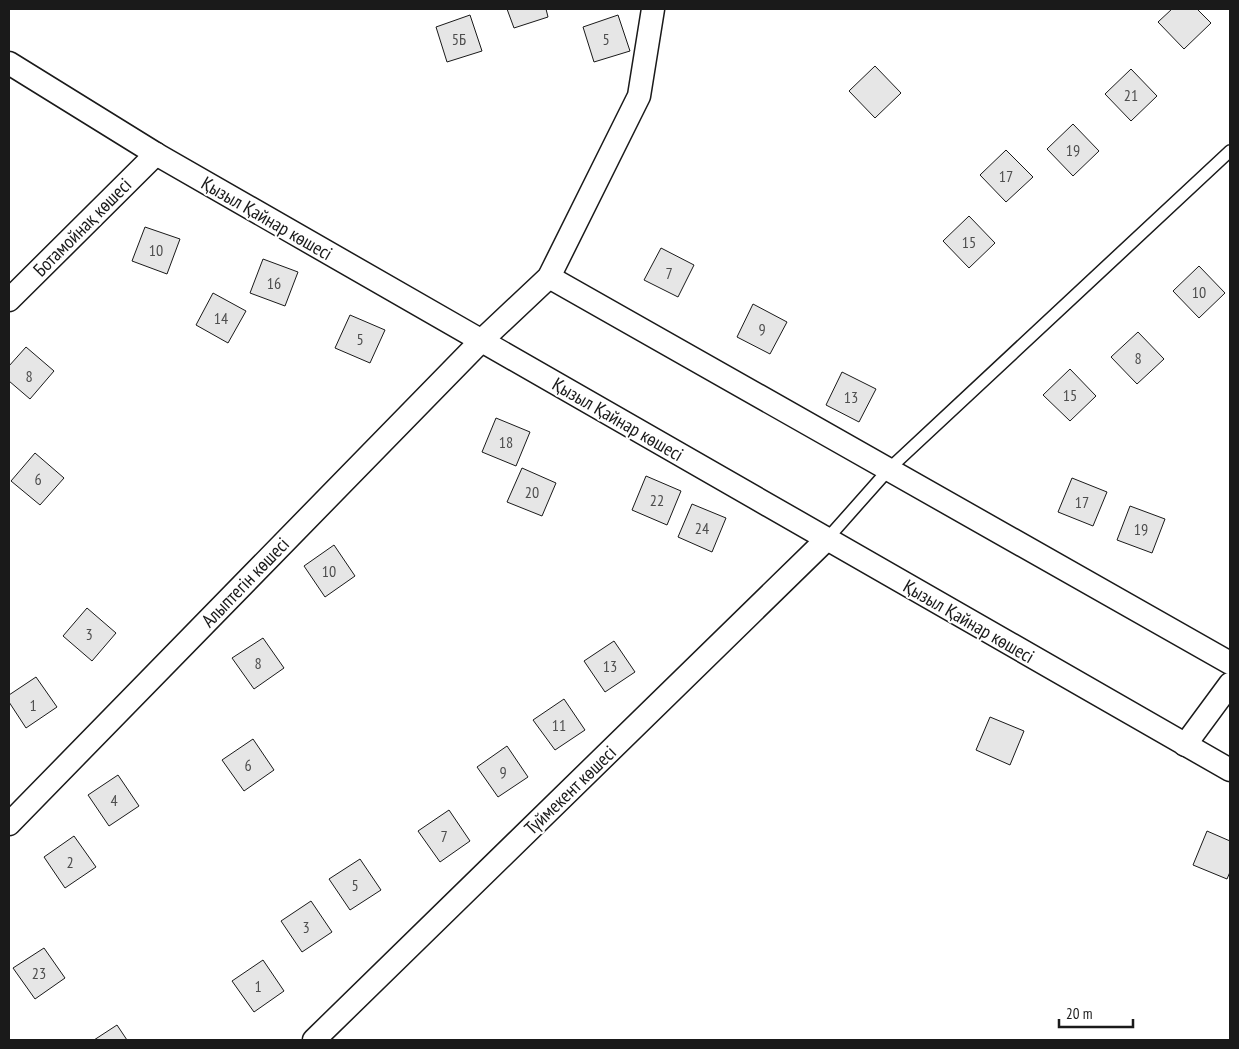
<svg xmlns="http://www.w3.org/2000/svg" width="1239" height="1049" viewBox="0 0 1239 1049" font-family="'PT Sans Narrow',sans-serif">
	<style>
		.building { fill: #e6e6e6; stroke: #1a1a1a }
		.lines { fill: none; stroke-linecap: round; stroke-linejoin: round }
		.service-casing { stroke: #1a1a1a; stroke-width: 14 }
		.minor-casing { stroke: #1a1a1a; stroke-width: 25 }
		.service { stroke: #fff; stroke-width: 11 }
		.minor { stroke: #fff; stroke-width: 22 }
		.labels { text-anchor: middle; stroke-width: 4; stroke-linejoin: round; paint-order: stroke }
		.number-label { font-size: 16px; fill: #4d4d4d }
		.street-label { font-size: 19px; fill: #1a1a1a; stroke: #fff }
	</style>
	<rect width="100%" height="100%" fill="#fff"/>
	<!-- building -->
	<g class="building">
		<path d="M507,9H546L548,17L514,28Z"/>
		<path d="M1172,9H1197L1211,23L1184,49L1158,22Z"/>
		<path d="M470,15L482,51L447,62L436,27Z"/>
		<path d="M618,15L630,51L594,62L583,27Z"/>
		<path d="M875,66L901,93L875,118L849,91Z"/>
		<path d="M1131,69L1157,96L1131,121L1105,94Z"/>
		<path d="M1073,124L1099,151L1073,176L1047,149Z"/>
		<path d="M1006,150L1033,177L1006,202L980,175Z"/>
		<path d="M969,216L995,243L969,268L943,241Z"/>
		<path d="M145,227L180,239L167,274L132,261Z"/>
		<path d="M661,248L694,265L678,297L644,280Z"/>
		<path d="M263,259L298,272L285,306L250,293Z"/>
		<path d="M1199,266L1225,293L1199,318L1173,291Z"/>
		<path d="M213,293L246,311L228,343L196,325Z"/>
		<path d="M753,304L787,322L770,354L737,337Z"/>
		<path d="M350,315L385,330L370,363L335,348Z"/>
		<path d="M1138,332L1164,359L1137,384L1111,357Z"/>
		<path d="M26,347L54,371L30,399L9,381V366Z"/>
		<path d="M1070,369L1096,396L1070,421L1043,395Z"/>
		<path d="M842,372L876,389L859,422L826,405Z"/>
		<path d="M496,418L530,432L516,466L482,452Z"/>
		<path d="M35,453L64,478L40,505L11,481Z"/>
		<path d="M522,468L556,483L542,516L507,502Z"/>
		<path d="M646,476L681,491L667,525L632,510Z"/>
		<path d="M1072,478L1107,492L1093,526L1058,512Z"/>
		<path d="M692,504L726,518L712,552L678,537Z"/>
		<path d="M1130,506L1165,519L1152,553L1117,540Z"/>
		<path d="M334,545L355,576L325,597L304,566Z"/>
		<path d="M87,608L116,633L92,661L63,636Z"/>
		<path d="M263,638L284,668L254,689L232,658Z"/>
		<path d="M614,641L635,672L605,692L584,661Z"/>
		<path d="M36,677L57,707L26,728L9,702V695Z"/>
		<path d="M564,699L585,730L555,750L533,720Z"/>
		<path d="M990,717L1024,731L1010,765L976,750Z"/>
		<path d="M253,739L274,770L244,791L222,760Z"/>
		<path d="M507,746L528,777L498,797L477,767Z"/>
		<path d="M118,775L139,806L109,826L88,795Z"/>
		<path d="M449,810L470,841L440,862L418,831Z"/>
		<path d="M1207,831L1230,841V872L1227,879L1193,865Z"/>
		<path d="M74,836L96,867L65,888L44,857Z"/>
		<path d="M360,859L381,890L350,910L329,879Z"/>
		<path d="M311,901L332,932L302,952L281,921Z"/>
		<path d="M44,948L65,978L35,999L13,968Z"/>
		<path d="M263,960L284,991L254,1012L232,981Z"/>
		<path d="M117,1025L127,1040H94Z"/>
	</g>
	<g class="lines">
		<defs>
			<path id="service" d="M827,539L890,468L1230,151"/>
			<g id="minor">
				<path d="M9,63L156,154L1230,770"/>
				<path d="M549,277L1230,663"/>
				<path d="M9,300L156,154"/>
				<path d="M1185,745L1230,684"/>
				<path d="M9,824L481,341L549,277L639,96L653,9"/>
				<path d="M314,1040L827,539"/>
			</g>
		</defs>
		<!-- service casing -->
		<use href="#service" class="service-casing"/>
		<!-- minor casing -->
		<use href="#minor" class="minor-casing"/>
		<!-- service -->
		<use href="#service" class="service"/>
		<!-- minor -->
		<use href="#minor" class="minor"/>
	</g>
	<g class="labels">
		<!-- number labels -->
		<g class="number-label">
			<text x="459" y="45">5Б</text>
			<text x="606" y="45">5</text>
			<text x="1131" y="101">21</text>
			<text x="1073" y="156">19</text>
			<text x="1006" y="182">17</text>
			<text x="969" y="248">15</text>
			<text x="156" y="256">10</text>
			<text x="669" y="279">7</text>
			<text x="274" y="289">16</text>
			<text x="1199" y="298">10</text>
			<text x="221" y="324">14</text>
			<text x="762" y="335">9</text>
			<text x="360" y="345">5</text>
			<text x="1138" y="364">8</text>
			<text x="29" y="382">8</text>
			<text x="1070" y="401">15</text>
			<text x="851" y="403">13</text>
			<text x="506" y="448">18</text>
			<text x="38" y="485">6</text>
			<text x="532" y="498">20</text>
			<text x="657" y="506">22</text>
			<text x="1082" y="508">17</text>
			<text x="702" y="534">24</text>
			<text x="1141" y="535">19</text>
			<text x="329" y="577">10</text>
			<text x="89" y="640">3</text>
			<text x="258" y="669">8</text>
			<text x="610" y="672">13</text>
			<text x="33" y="711">1</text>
			<text x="559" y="731">11</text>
			<text x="248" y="771">6</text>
			<text x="503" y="778">9</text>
			<text x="114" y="806">4</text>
			<text x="444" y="842">7</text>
			<text x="70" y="868">2</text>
			<text x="355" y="891">5</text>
			<text x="306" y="933">3</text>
			<text x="39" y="979">23</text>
			<text x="258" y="992">1</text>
		</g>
		<!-- street labels -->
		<g class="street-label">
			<text transform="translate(267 218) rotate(30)" y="7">Қызыл Қайнар көшесі</text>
			<text transform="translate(82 227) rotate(-45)" y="7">Ботамойнақ көшесі</text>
			<text transform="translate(618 419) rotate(30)" y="7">Қызыл Қайнар көшесі</text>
			<text transform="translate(245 582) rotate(-46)" y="7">Алыптегін көшесі</text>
			<text transform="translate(969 621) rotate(30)" y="7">Қызыл Қайнар көшесі</text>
			<text transform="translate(570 790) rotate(-44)" y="7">Түймекент көшесі</text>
		</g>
	</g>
	<!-- border -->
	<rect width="1239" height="1049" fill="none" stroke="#1a1a1a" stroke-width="20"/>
	<!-- scale -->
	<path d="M1059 1019v8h74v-8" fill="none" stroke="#1a1a1a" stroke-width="2.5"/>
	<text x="1066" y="1019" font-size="15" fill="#1a1a1a" stroke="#ffffff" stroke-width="4" paint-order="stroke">20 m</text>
</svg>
